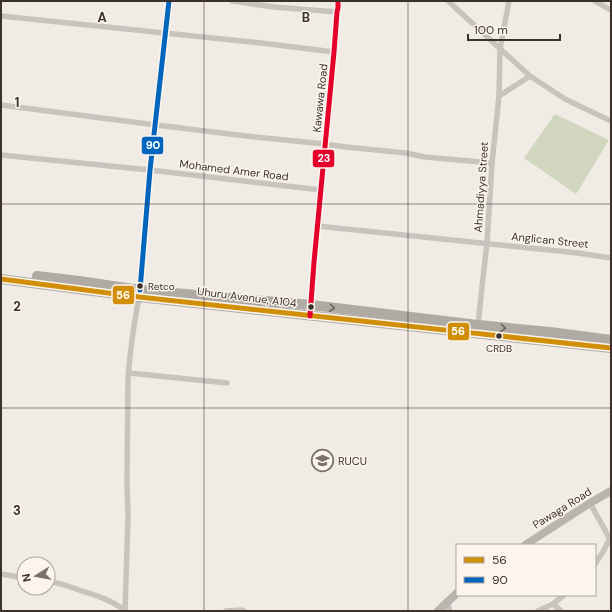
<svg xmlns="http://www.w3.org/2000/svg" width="612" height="612" viewBox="0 0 612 612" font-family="'DM Sans',sans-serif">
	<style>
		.green { fill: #d1d6bf }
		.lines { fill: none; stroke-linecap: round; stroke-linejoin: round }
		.street { stroke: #c9c3be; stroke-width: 5.5 }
		.secondary { stroke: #bab3ae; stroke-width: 8 }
		.highway { stroke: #afaaa4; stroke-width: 10 }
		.bus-1-casing { stroke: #fbf5ee; stroke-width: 8 }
		.bus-2-casing { stroke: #fbf5ee; stroke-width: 8 }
		.bus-3-casing { stroke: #fbf5ee; stroke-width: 8 }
		.bus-1 { stroke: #d18e09; stroke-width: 5 }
		.bus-2 { stroke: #0065bd; stroke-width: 5 }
		.bus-3 { stroke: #e4002b; stroke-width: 5 }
		.oneway { stroke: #69615b }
		.grid { fill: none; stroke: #3b302b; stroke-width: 1; stroke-opacity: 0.55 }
		.bus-dot { fill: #3b302b; stroke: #fbf5ee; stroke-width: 1.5 }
		.labels { text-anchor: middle; stroke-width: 3; stroke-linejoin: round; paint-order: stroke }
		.bus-label { font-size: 10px; fill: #3b302b; stroke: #fbf5ee; text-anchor: start }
		.street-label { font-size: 11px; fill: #3b302b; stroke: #fbf5ee }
		.poi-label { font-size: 11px; fill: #3b302b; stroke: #fbf5ee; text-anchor: start }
		.grid-label { font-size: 13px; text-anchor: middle; font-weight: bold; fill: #3b302b; stroke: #fbf5ee; stroke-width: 3; stroke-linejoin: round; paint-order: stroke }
		.line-badge { stroke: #fbf5ee; stroke-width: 1.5 }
		.badge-label { font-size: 11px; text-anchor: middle; font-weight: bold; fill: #fff }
	</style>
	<rect width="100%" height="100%" fill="#f0ebe5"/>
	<!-- green -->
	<path class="green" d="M555,114L609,140L576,194L524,158Z"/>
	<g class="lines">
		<!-- street -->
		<g class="street">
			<path d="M232,1L274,7L337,12"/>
			<path d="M448,1L530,76L565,99L611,121"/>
			<path d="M595,1L611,10"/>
			<path d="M1,16L261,43L334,52"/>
			<path d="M499,96L530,76"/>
			<path d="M1,105L156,125L255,137L325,144L346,147L406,153L425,157L492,163"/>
			<path d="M1,155L150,170L321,190"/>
			<path d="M317,226L578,253L611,258"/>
			<path d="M140,290L150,170L169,1"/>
			<path d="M311,306L314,262L334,52L337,12L338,8V1"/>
			<path d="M478,325L483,278L487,243L492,163L499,96L500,49L509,1"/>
			<path d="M129,373L227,383"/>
			<path d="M590,503L611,541"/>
			<path d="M595,564L603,552L610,538"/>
			<path d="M1,574L24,578"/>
			<path d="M48,581C59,583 68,586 79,590C95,595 112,600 125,611"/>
			<path d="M447,602L450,611"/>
			<path d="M553,604L561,611"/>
			<path d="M125,611L128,517L127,481L128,377C130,350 134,324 139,297"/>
			<path d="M226,611L241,610L244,611"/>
			<path d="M538,611L553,604L564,595"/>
		</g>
		<!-- secondary -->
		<g class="secondary">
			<path d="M525,545L590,503L611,491"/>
			<path d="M438,611L457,593"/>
		</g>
		<!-- highway -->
		<g class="highway">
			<path d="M37,276L79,281L140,290L311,305L478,325L550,332L611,340"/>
			<path d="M1,279L139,297L611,348"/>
		</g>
		<defs>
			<path id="bus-1" d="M1,279L139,297L611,348"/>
			<path id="bus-2" d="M140,290L150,170L169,1"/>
			<path id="bus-3" d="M310,316L314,262L334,52L337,12L338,8V1"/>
		</defs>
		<!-- bus-1 casing -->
		<use href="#bus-1" class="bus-1-casing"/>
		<!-- bus-2 casing -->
		<use href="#bus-2" class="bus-2-casing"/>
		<!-- bus-3 casing -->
		<use href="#bus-3" class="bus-3-casing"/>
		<!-- bus-1 -->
		<use href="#bus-1" class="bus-1"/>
		<!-- bus-2 -->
		<use href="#bus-2" class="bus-2"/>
		<!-- bus-3 -->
		<use href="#bus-3" class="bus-3"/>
	</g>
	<!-- one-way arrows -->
	<defs><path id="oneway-chevron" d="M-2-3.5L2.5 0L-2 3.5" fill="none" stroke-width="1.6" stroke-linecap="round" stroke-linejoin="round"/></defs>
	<g class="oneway">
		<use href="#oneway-chevron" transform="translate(332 308) rotate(7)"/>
		<use href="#oneway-chevron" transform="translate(503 328) rotate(5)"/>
	</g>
	<!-- grid -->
	<path class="grid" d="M204,1V611M408,1V611M1,204H611M1,408H611"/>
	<!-- icons -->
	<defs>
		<symbol id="university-ring" viewBox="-11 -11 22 22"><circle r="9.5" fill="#fbf5ee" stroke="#7a716c" stroke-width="1.5"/><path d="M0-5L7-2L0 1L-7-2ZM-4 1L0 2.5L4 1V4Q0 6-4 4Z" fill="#7a716c"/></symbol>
	</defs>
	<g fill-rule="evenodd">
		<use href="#university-ring" x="310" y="448" width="25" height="25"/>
	</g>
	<!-- markers -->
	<g class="bus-dot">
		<circle cx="140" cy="286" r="3.5"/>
		<circle cx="311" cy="307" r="3.5"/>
		<circle cx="499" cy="336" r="3.5"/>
	</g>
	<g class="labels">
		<!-- bus labels -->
		<g class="bus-label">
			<text x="148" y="290">Retco</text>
			<text x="499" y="352" text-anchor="middle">CRDB</text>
		</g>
		<!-- street labels -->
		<g class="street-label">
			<text transform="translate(320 98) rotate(-84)" y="4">Kawawa Road</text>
			<text transform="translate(234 170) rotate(7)" y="4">Mohamed Amer Road</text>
			<text transform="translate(481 187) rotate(-86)" y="4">Ahmadiyya Street</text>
			<text transform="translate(550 240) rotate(6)" y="4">Anglican Street</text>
			<text transform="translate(247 297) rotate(7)" y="4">Uhuru Avenue, A104</text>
			<text transform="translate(562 508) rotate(-32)" y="4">Pawaga Road</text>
		</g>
		<!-- poi labels -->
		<g class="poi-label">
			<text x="338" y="465">RUCU</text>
		</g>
	</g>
	<g class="grid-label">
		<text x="102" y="22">A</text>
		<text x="306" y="22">B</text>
		<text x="17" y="107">1</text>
		<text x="17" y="311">2</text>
		<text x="17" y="515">3</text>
	</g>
	<g class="line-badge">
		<rect x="141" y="136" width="23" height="19" rx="4" fill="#0065bd"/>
		<rect x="312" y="149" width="23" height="19" rx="4" fill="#e4002b"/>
		<rect x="112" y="285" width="23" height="20" rx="4" fill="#d18e09"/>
		<rect x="447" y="322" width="23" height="19" rx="4" fill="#d18e09"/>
	</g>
	<g class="badge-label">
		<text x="153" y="149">90</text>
		<text x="324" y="162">23</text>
		<text x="123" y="299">56</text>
		<text x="458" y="335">56</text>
	</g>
	<!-- border -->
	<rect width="612" height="612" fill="none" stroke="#3b302b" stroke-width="4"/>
	<!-- legend -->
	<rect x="456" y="544" width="140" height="52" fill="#fbf5ee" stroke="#aea6a0"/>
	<rect x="464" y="557" width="20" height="6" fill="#d18e09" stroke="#aea6a0"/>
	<text x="492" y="564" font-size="12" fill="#3b302b">56</text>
	<rect x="464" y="577" width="20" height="6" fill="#0065bd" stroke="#aea6a0"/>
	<text x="492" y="584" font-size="12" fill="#3b302b">90</text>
	<!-- north arrow -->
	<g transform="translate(36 576) rotate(259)"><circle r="19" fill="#fbf5ee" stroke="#aea6a0"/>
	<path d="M0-3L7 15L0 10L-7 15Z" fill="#7a716c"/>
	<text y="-6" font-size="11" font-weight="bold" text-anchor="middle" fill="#3b302b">N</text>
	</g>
	<!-- scale -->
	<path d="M468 34v6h92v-6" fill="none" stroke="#3b302b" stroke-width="2"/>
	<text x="474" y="34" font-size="12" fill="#3b302b" stroke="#fbf5ee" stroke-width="3" paint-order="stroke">100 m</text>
</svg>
